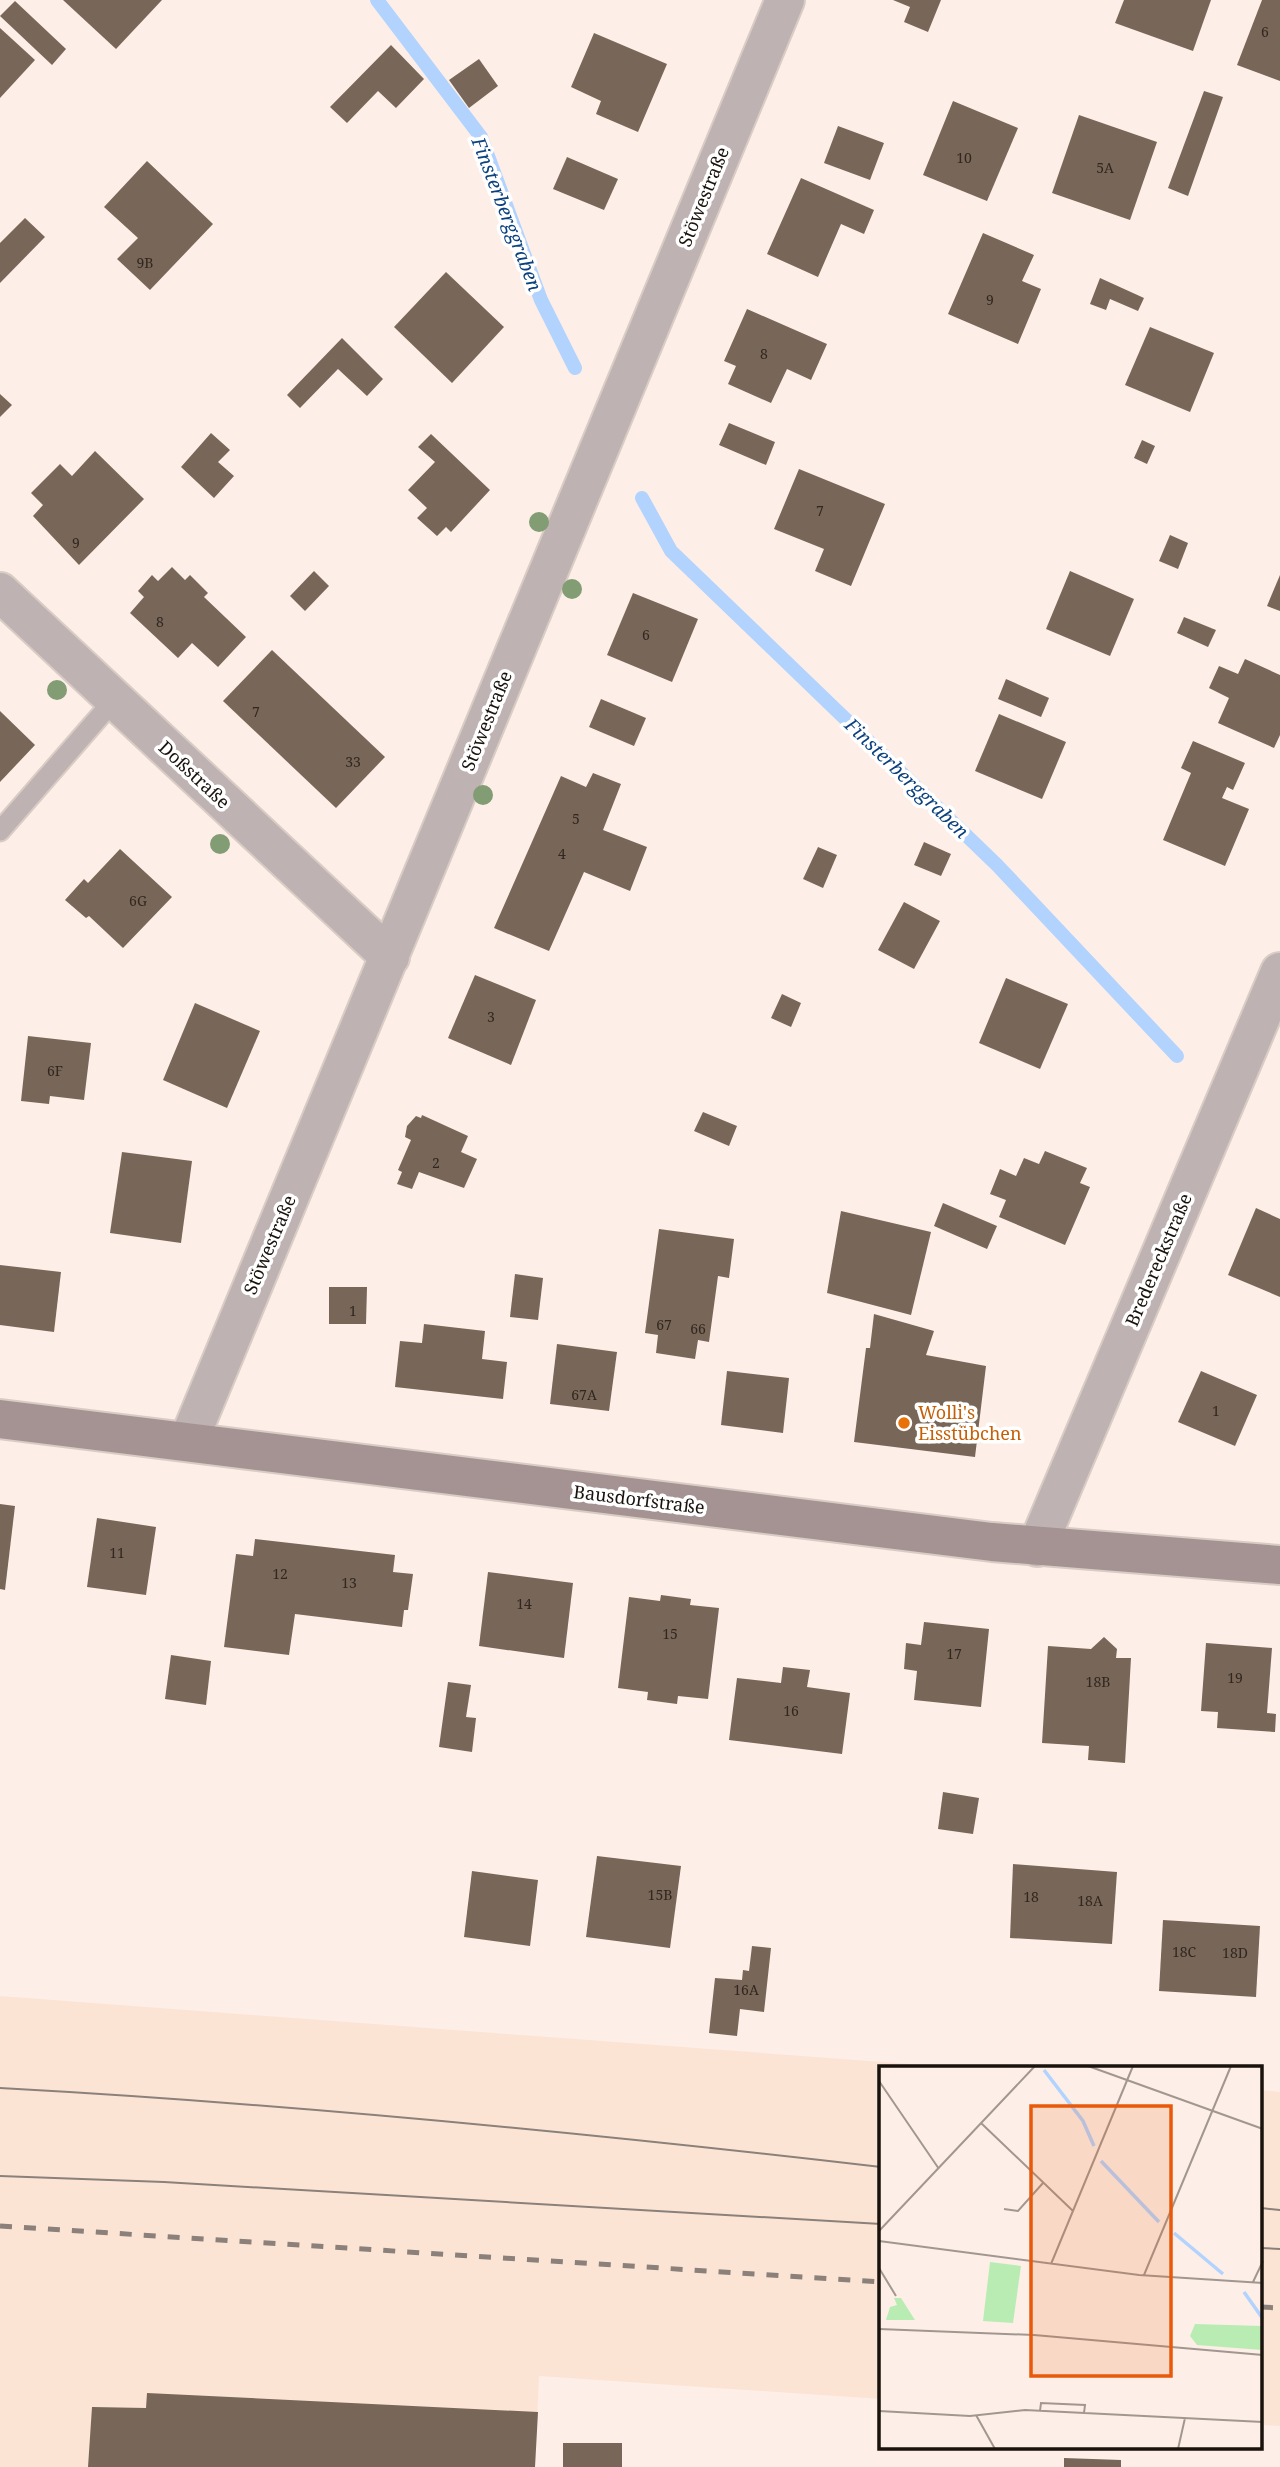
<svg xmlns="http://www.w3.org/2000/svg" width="1280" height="2467" viewBox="0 0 1280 2467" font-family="'Noto Serif',serif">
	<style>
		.built { fill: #fce4d5 }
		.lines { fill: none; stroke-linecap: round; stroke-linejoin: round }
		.stream { stroke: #b2d3fe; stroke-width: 14 }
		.building { fill: #786758 }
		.lane-casing { stroke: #d9ccc4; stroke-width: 23 }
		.street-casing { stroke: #d9ccc4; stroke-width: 42 }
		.secondary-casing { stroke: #d9ccc4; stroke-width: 42 }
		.lane { stroke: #bfb2b3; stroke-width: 19 }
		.street { stroke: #bfb2b3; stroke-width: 38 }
		.secondary { stroke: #a59394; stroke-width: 38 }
		.tram { stroke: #8b817a; stroke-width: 2 }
		.rail { stroke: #8b817a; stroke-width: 5; stroke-dasharray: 12 12; stroke-linecap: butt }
		.tree { fill: #829c74 }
		.food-dot { fill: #e8710a; stroke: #fff; stroke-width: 2.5 }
		.labels { text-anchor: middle; stroke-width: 7; stroke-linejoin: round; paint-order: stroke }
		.number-label { font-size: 14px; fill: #312720 }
		.street-label { font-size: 18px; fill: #19120d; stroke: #fff }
		.food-label { font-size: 18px; fill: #c56008; stroke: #fff; text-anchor: start }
		.water-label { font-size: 19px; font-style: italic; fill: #0a417e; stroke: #fff }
		.inset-river { fill: none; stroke: #b2d3fe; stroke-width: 3.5 }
		.inset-road { fill: none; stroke: #a29790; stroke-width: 2 }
		.view { fill: #e8590c; fill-opacity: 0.15; stroke: #e8590c; stroke-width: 3.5 }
		.inset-edge { fill: none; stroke: #19120d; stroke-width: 3.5 }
	</style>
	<rect width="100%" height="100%" fill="#fdefe7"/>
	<!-- built -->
	<g class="built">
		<path d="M0,1996L963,2068H881V2399L539,2376L535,2467H0Z"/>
		<path d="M1261,2090L1280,2092V2426L1261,2425Z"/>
	</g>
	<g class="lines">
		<!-- stream -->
		<g class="stream">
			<path d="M377,0L481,137L541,300L575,368"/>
			<path d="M642,498L671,551L997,865L1177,1056"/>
		</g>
	</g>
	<!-- building -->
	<g class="building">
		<path d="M63,0H162L116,49Z"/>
		<path d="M893,0H941L928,32L904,22L910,7Z"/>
		<path d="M1124,0H1211L1193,51L1115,23Z"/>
		<path d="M1262,0H1280V81L1237,65Z"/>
		<path d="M15,1L66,49L52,65L0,16Z"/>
		<path d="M0,28L35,60L0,98Z"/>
		<path d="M594,33L667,64L638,132L596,114L601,101L571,87Z"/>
		<path d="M391,45L424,79L396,108L378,91L347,123L330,107Z"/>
		<path d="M479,59L498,86L469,108L449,80Z"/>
		<path d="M1204,91L1223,97L1188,196L1168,188Z"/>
		<path d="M953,101L1018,128L987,201L923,175Z"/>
		<path d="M1079,115L1157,142L1130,220L1052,193Z"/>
		<path d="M838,126L884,143L870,180L824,163Z"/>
		<path d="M567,157L618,179L604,210L553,189Z"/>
		<path d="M147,161L213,224L150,290L117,259L138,238L104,207Z"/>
		<path d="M801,178L874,210L864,234L841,224L818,277L767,254Z"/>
		<path d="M25,218L45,237L0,283V243Z"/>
		<path d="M983,233L1034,255L1022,281L1041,289L1018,344L948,314Z"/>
		<path d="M446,272L504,327L452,383L394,327Z"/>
		<path d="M1100,278L1144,298L1138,311L1110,299L1106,310L1090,304Z"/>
		<path d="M747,309L827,344L811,380L787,369L771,403L728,384L736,366L724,361Z"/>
		<path d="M1150,327L1214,353L1190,412L1125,385Z"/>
		<path d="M342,338L383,379L367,396L338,369L300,408L287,395Z"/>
		<path d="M0,394L12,405L0,417Z"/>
		<path d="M729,423L775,442L766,465L719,445Z"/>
		<path d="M211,433L230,450L218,462L234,476L214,498L181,467Z"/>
		<path d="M431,434L490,490L451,532L446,527L437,536L417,518L427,508L408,490L435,462L418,447Z"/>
		<path d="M1142,440L1155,446L1147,464L1134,458Z"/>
		<path d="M95,451L144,499L79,565L33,516L43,505L31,493L60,464L72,476Z"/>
		<path d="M799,469L885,504L851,586L815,571L824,549L774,529Z"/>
		<path d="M1170,535L1188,543L1178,569L1159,561Z"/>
		<path d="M172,567L185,580L190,575L208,593L204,597L246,637L218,667L192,643L178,658L130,613L144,597L138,591L152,575L158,581Z"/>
		<path d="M314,571L329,586L305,611L290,596Z"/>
		<path d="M1070,571L1134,599L1110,656L1046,629Z"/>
		<path d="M1280,575V611L1267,606Z"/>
		<path d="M633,593L698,619L672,682L607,655Z"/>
		<path d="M1184,617L1216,630L1208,647L1177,633Z"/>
		<path d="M272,650L385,757L336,808L223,701Z"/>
		<path d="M1245,659L1280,675V735L1274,748L1218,723L1229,698L1209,688L1219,666L1238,674Z"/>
		<path d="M1006,679L1049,698L1041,717L998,699Z"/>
		<path d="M601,699L646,718L634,746L589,727Z"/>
		<path d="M0,711L35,745L0,782Z"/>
		<path d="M999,714L1066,742L1042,799L975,771Z"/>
		<path d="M1193,741L1245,763L1233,790L1227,787L1222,798L1249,809L1225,866L1163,840L1191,773L1181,768Z"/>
		<path d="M593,773L621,784L603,830L647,847L630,891L584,872L549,951L494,928L561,776L586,787Z"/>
		<path d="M924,842L951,854L941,876L914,865Z"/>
		<path d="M818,847L837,855L823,888L803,879Z"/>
		<path d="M120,849L172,897L123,948L89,916L86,918L65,900L84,879L88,883Z"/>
		<path d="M904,902L940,921L914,969L878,950Z"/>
		<path d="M475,975L536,1000L511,1065L448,1038Z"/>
		<path d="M1006,978L1068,1004L1040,1069L979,1043Z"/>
		<path d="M782,994L801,1003L791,1027L771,1018Z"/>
		<path d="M195,1003L260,1031L227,1108L163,1080Z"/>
		<path d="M28,1036L91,1043L84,1100L50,1096L49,1104L21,1101Z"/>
		<path d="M703,1112L737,1126L729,1146L694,1131Z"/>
		<path d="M422,1115L468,1136L461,1152L477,1159L464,1188L419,1172L412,1189L397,1184L402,1172L398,1170L411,1140L405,1137L407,1126L416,1116L421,1118Z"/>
		<path d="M1045,1151L1087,1168L1080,1183L1090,1187L1065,1245L999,1217L1006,1200L990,1194L1000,1169L1016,1176L1024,1158L1039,1164Z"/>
		<path d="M122,1152L192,1161L181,1243L110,1233Z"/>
		<path d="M943,1203L997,1226L987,1249L934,1226Z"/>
		<path d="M1256,1208L1280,1219V1297L1228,1275Z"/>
		<path d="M841,1211L931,1232L911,1315L827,1293Z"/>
		<path d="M659,1229L734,1239L729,1278L718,1276L709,1342L698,1340L695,1359L656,1353L658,1335L645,1333Z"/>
		<path d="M0,1265L61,1272L54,1332L0,1325Z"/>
		<path d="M515,1274L543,1278L538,1320L510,1317Z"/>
		<path d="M329,1287H367L366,1324H329Z"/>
		<path d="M874,1314L934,1331L926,1355L986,1366L975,1457L854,1442L866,1348H870Z"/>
		<path d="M424,1324L485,1331L482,1359L507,1362L503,1399L395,1387L400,1341L422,1343Z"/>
		<path d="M557,1344L617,1352L609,1411L550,1404Z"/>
		<path d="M727,1371L789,1378L783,1433L721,1425Z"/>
		<path d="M1201,1371L1257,1395L1235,1446L1178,1422Z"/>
		<path d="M0,1504L15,1506L5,1590L0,1589Z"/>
		<path d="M97,1518L156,1527L146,1595L87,1587Z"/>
		<path d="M255,1539L395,1555L393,1572L413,1574L408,1610H404L402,1627L295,1614L289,1655L224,1647L236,1554L253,1556Z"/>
		<path d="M488,1572L573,1583L564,1658L479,1646Z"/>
		<path d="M661,1595L691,1599L690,1605L719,1608L708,1699L678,1696L677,1704L647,1700L648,1692L618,1688L629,1597L660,1601Z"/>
		<path d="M924,1622L989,1629L981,1707L914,1700L917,1671L904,1669L906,1643L921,1645Z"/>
		<path d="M1104,1637L1117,1649L1116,1658H1131L1125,1763L1088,1760L1089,1746L1042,1743L1048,1646L1091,1649Z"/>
		<path d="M1206,1643L1272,1648L1267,1713L1276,1714L1275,1732L1217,1728L1218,1712L1201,1711Z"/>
		<path d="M171,1655L211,1661L206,1705L165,1699Z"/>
		<path d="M783,1667L810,1670L807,1687L850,1693L842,1754L729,1740L737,1678L781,1683Z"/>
		<path d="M448,1682L471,1685L466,1717L476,1718L472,1752L439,1747Z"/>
		<path d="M943,1792L979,1798L973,1834L938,1829Z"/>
		<path d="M597,1856L681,1866L670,1948L586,1937Z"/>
		<path d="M1013,1864L1117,1872L1112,1944L1010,1938Z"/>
		<path d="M472,1871L538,1880L530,1946L464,1937Z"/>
		<path d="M1163,1920L1260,1926L1256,1997L1159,1991Z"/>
		<path d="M752,1946L771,1948L764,2012L740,2009L737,2036L709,2033L715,1978L742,1980L743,1970L749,1971Z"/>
		<path d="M147,2393L538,2412L535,2467H88L92,2407L146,2408Z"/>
		<rect x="563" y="2443" width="59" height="24"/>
		<path d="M1064,2458L1121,2460V2467H1064Z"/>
	</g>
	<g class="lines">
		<defs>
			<path id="lane" d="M0,831L114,700"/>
			<g id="street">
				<path d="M0,592L390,957"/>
				<path d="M188,1442L785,0"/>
				<path d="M1037,1547L1280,972"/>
			</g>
			<path id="secondary" d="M0,1419L992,1542L1280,1565"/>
		</defs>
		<!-- lane casing -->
		<use href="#lane" class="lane-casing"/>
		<!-- street casing -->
		<use href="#street" class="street-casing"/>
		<!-- secondary casing -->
		<use href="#secondary" class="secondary-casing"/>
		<!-- lane -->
		<use href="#lane" class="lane"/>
		<!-- street -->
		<use href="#street" class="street"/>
		<!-- secondary -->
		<use href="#secondary" class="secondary"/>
		<!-- tram -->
		<g class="tram">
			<path d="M0,2088C294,2104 588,2133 881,2167"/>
			<path d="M0,2176L164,2182L881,2224"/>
			<path d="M1261,2208L1280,2210"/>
			<path d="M1261,2248L1280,2249"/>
		</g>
		<!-- rail -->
		<g class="rail">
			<path d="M0,2226L881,2282"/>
			<path d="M1261,2307L1280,2308"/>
		</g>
	</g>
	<!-- trees -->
	<g class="tree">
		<circle cx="539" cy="522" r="10"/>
		<circle cx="572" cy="589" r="10"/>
		<circle cx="57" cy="690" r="10"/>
		<circle cx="483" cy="795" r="10"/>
		<circle cx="220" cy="844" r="10"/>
	</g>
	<!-- markers -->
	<circle class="food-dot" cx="904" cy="1423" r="7"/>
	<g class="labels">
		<!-- number labels -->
		<g class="number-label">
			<text x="1265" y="37">6</text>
			<text x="964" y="163">10</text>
			<text x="1105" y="173">5A</text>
			<text x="145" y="268">9B</text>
			<text x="990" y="305">9</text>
			<text x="764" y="359">8</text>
			<text x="820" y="516">7</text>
			<text x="76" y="548">9</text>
			<text x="160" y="627">8</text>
			<text x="646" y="640">6</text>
			<text x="256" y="717">7</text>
			<text x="353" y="767">33</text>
			<text x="576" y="824">5</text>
			<text x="562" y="859">4</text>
			<text x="138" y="906">6G</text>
			<text x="491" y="1022">3</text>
			<text x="55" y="1076">6F</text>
			<text x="436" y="1168">2</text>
			<text x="353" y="1316">1</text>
			<text x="664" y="1330">67</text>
			<text x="698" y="1334">66</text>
			<text x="584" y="1400">67A</text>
			<text x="1216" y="1416">1</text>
			<text x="117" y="1558">11</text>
			<text x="280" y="1579">12</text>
			<text x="349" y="1588">13</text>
			<text x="524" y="1609">14</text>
			<text x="670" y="1639">15</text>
			<text x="954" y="1659">17</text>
			<text x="1235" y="1683">19</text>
			<text x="1098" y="1687">18B</text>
			<text x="791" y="1716">16</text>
			<text x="660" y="1900">15B</text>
			<text x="1031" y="1902">18</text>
			<text x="1090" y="1906">18A</text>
			<text x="1184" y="1957">18C</text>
			<text x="1235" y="1958">18D</text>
			<text x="746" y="1995">16A</text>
		</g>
		<!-- street labels -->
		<g class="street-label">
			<text transform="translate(704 197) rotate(-68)" y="6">Stöwestraße</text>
			<text transform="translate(487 721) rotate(-68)" y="6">Stöwestraße</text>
			<text transform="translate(194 775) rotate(43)" y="6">Doßstraße</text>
			<text transform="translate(270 1245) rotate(-67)" y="6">Stöwestraße</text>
			<text transform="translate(1159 1260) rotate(-67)" y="6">Bredereckstraße</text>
			<text transform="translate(639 1500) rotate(7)" y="6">Bausdorfstraße</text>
		</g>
		<!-- food labels -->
		<g class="food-label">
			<text x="918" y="1419">Wolli's<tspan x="918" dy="21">Eisstübchen</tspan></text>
		</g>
		<!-- water labels -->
		<g class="water-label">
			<text transform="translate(507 214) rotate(69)" y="7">Finsterberggraben</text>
			<text transform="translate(907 778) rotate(44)" y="7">Finsterberggraben</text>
		</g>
	</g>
	<!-- overview -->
	<g transform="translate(879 2066)">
		<rect width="383" height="383" fill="#fdefe7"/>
		<path d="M111,196L142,200L134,257L104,255ZM15,232H22L36,254H7L11,241L18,239ZM316,258L383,260V284L318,279L311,270Z" fill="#b9ecb2"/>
		<path class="inset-river" d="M165,4L204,55L215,80M222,95L280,156M295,167L344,208M365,226L384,253"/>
		<path class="inset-road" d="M209,0L384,63M0,15L60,103M102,57L194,145M125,143L139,145L164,117M0,165L156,0M0,175L260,209L384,217M172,198L254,0M0,202L17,230M265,209L352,0M374,216L384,195M0,263L155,269L384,289M0,345L91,350L146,344L384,356M161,345L162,337L206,339L205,347M97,349L116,383M299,383L306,352"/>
		<path class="view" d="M152,40H292V310H152Z"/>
		<rect width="383" height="383" class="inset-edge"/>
	</g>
</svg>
